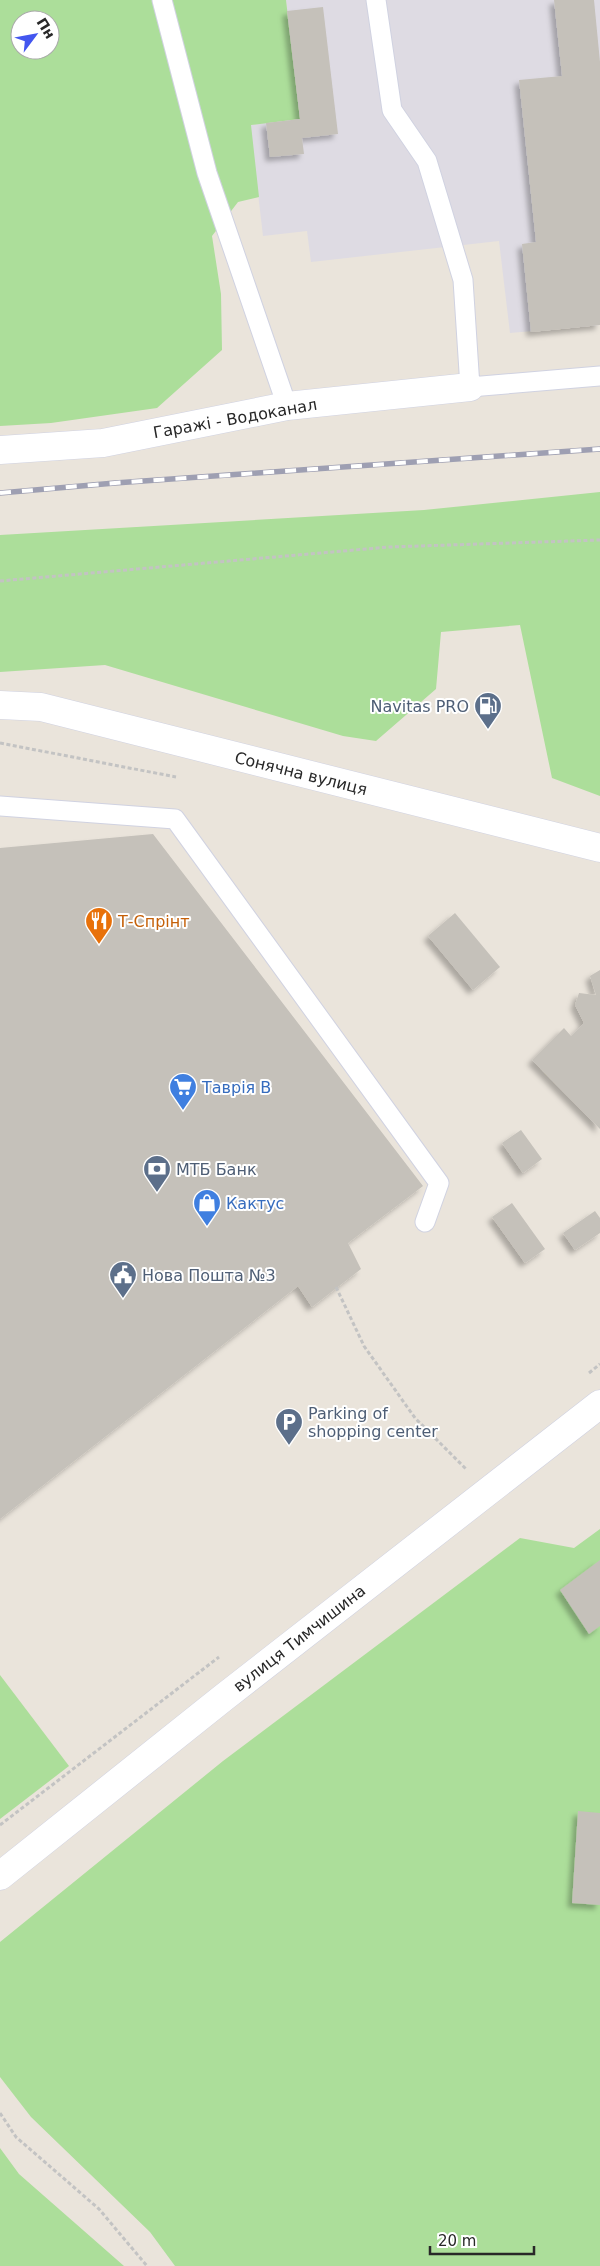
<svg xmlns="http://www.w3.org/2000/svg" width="600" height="2266" viewBox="0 0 600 2266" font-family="'DejaVu Sans',sans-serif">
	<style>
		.industrial { fill: #dedbe3 }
		.green { fill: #acde9a; fill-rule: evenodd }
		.building { fill: #c5c1ba; filter: url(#shadow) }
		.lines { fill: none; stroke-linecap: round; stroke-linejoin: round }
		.lane-casing { stroke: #d0d2e1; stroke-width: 21 }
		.street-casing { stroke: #d0d2e1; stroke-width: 29 }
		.secondary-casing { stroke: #d0d2e1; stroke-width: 29 }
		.path { stroke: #c3c3c3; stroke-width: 3; stroke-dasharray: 4 2.5; stroke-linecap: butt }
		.lane { stroke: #fff; stroke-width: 19 }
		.street { stroke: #fff; stroke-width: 28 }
		.secondary { stroke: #fff; stroke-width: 28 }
		.rail-casing { stroke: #9e9fb2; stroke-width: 5.5 }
		.rail { stroke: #fff; stroke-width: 4; stroke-dasharray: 11; stroke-linecap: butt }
		.labels { text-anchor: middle; stroke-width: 4; stroke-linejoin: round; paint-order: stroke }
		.street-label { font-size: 16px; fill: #282828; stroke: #fff }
		.service-label { font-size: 16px; fill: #4e5e75; stroke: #fff; text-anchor: start }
		.food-label { font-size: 16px; fill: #c56008; stroke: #fff; text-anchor: start }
		.shop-label { font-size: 16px; fill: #366cbe; stroke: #fff; text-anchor: start }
	</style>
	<defs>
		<filter id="shadow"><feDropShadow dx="-4.5" dy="4.5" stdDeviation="2.5" flood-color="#0004"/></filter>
	</defs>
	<rect width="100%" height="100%" fill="#eae4db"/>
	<!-- industrial -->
	<path class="industrial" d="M286,0H600V325L510,333L499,241L311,262L307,231L263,236L250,125L300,119Z"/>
	<!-- green -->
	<g class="green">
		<path d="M0,0H286L300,119L251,125L259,197L238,202L212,236L221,294L222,350L157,408L51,423L0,426ZM20,20H50V50H20Z"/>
		<path d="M600,492V796L552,778L520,625L441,632L436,689L376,741L343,736L105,665L0,672V535L424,510Z"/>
		<path d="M600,1529V2266H175L150,2232L31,2117L0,2077V1942L223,1761L520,1538L574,1548Z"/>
		<path d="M0,1675L69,1766L0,1819Z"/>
		<path d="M0,2148L19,2174L124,2266H0Z"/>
	</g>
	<!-- building -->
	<g class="building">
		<path d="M554,0H594L600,62V325L531,332L522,244L536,242L519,80L562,76Z"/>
		<path d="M323,7L338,134L302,138L304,154L270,157L266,123L300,119L287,11Z"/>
		<path d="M153,834L423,1186L348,1243L361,1269L312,1307L298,1286L0,1519V848Z"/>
		<path d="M455,913L500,967L473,990L428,936Z"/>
		<path d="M600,970V1129L532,1060L564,1028L571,1036L584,1023L575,1005L579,993L596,995L590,976Z"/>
		<path d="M521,1130L542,1159L523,1173L502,1143Z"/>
		<path d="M512,1203L545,1249L525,1263L492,1217Z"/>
		<path d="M595,1211L600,1218V1233L575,1250L563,1233Z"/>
		<path d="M600,1560V1626L589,1634L560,1590Z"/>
		<path d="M578,1811L600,1813V1905L572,1903Z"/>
	</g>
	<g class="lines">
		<defs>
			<g id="lane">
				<path d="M162,0L207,173L287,406"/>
				<path d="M376,0L392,110L427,161L463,280L470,387L600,376"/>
				<path d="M0,806L175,819L439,1183L425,1222"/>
			</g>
			<g id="street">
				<path d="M0,450L103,443L287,406L470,387"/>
				<path d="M0,1876L223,1698L600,1404"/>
			</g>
			<path id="secondary" d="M0,705L41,707L600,848"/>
		</defs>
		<!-- lane casing -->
		<use href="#lane" class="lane-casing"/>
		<!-- street casing -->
		<use href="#street" class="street-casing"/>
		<!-- secondary casing -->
		<use href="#secondary" class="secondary-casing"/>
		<!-- path -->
		<g class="path">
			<path d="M0,581L389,547L600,540"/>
			<path d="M0,743L176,777"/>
			<path d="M336,1287L364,1346L415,1418L466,1469"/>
			<path d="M589,1373L600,1364"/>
			<path d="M0,1825L219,1657"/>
			<path d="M0,2113L16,2137L99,2209L147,2266"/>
		</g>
		<!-- lane -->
		<use href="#lane" class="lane"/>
		<!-- street -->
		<use href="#street" class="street"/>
		<!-- secondary -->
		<use href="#secondary" class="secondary"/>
		<defs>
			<path id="rail" d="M0,493L115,483L600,449"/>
		</defs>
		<!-- rail casing -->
		<use href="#rail" class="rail-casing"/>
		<!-- rail -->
		<use href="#rail" class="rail"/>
	</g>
	<!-- icons -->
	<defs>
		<symbol id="fuel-pin" viewBox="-11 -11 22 30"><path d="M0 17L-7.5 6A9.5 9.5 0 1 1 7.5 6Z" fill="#5c6f8a" stroke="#fff"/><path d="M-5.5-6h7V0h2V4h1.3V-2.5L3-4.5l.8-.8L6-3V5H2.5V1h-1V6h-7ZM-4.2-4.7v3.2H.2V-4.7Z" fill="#fff"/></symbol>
		<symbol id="restaurant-pin" viewBox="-11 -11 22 30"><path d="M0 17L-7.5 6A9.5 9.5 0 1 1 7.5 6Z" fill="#e8710a" stroke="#fff"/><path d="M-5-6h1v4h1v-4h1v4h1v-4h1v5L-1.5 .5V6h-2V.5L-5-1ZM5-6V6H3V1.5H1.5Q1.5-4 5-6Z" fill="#fff"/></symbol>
		<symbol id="supermarket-pin" viewBox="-11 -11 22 30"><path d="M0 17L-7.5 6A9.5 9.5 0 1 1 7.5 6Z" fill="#3f7fe0" stroke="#fff"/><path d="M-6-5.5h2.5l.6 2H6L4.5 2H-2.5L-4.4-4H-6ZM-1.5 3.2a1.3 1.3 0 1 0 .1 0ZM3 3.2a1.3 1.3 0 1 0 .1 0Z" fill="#fff"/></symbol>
		<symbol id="bank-pin" viewBox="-11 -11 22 30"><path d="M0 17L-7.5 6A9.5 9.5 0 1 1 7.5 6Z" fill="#5c6f8a" stroke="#fff"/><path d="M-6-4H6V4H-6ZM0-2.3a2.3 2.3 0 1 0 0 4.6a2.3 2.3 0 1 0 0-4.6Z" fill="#fff"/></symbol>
		<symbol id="shop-pin" viewBox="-11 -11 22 30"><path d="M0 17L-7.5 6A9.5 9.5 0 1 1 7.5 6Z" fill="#3f7fe0" stroke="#fff"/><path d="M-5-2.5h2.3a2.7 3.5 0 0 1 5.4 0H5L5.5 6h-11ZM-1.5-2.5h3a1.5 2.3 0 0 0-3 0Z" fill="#fff"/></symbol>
		<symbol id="civic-pin" viewBox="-11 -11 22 30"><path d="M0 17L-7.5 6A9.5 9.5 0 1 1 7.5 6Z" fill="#5c6f8a" stroke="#fff"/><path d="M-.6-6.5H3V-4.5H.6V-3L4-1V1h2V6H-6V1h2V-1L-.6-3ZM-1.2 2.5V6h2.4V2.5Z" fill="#fff"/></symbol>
		<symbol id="parking-pin" viewBox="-11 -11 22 30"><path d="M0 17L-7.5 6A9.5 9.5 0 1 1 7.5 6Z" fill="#5c6f8a" stroke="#fff"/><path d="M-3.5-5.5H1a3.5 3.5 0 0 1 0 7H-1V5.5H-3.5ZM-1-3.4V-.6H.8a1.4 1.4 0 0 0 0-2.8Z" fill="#fff"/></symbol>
	</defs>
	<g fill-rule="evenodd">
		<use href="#fuel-pin" x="472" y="690" width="32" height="43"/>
		<use href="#restaurant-pin" x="83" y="905" width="32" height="43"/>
		<use href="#supermarket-pin" x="167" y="1071" width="32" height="43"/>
		<use href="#bank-pin" x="141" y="1153" width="32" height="43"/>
		<use href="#shop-pin" x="191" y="1187" width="32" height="43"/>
		<use href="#civic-pin" x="107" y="1259" width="32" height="43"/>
		<use href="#parking-pin" x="273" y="1406" width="32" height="43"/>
	</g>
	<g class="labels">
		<!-- street labels -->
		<g class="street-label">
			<text transform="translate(235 418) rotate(-10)" y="6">Гаражі - Водоканал</text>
			<text transform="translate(301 773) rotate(14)" y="6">Сонячна вулиця</text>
			<text transform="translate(299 1638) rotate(-38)" y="6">вулиця Тимчишина</text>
		</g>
		<!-- service labels -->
		<g class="service-label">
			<text x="469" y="712" text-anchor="end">Navitas PRO</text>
			<text x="176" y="1175">МТБ Банк</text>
			<text x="142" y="1281">Нова Пошта №3</text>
			<text x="308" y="1419">Parking of<tspan x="308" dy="18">shopping center</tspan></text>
		</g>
		<!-- food labels -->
		<g class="food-label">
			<text x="118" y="927">Т-Спрінт</text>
		</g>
		<!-- shop labels -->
		<g class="shop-label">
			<text x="202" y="1093">Таврія В</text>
			<text x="226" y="1209">Кактус</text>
		</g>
	</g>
	<!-- north arrow -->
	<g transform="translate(35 35) rotate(58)"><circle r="24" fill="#ffffff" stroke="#a9a9a9"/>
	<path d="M0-4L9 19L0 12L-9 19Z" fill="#4356ef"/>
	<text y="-8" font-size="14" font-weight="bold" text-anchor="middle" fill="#282828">Пн</text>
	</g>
	<!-- scale -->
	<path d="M430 2246v8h104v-8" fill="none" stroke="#282828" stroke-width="2.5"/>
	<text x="438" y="2246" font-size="15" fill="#282828" stroke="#ffffff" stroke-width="4" paint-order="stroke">20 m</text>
</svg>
